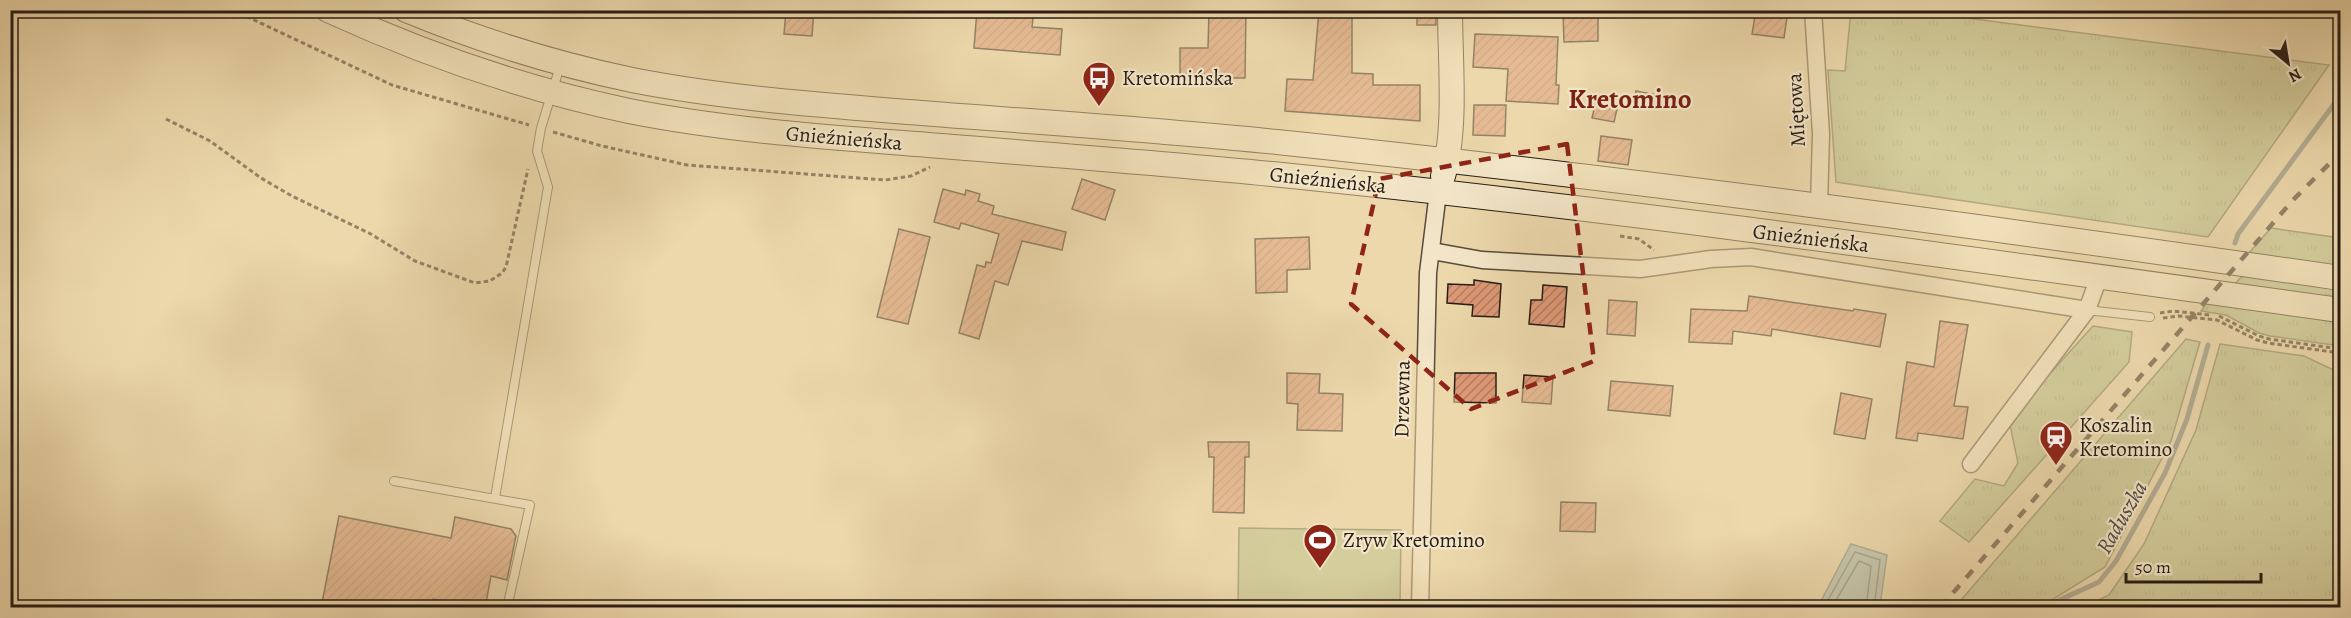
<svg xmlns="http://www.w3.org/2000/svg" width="2351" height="618" viewBox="0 0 2351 618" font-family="Alegreya,serif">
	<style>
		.grass { fill: url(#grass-tufts); stroke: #6f6e50; stroke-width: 1.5 }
		.pitch { fill: #b6bf8b; stroke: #6f6e50; stroke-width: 1.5 }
		.water { fill: #9db7b5; stroke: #6e7975; stroke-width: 1.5 }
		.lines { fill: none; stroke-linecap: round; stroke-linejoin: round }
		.shore { stroke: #626a66; stroke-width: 1.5 }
		.stream { stroke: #6e7975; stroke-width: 5 }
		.building { fill: url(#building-hatch); stroke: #281c16; stroke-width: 1.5 }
		.lane-casing { stroke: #594b3b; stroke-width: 10 }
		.street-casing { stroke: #594b3b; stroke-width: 19 }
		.secondary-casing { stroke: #281c16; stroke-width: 26 }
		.path { stroke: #281c16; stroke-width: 3; stroke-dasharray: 4.5 3; stroke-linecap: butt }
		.lane { stroke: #f3e6c8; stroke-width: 8 }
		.street { stroke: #f3e6c8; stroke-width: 16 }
		.secondary { stroke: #f3e6c8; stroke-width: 24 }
		.rail { stroke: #281c16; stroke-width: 4.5; stroke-dasharray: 10 10; stroke-linecap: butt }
		.marked { fill: none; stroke: #8f2418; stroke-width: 4.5; stroke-dasharray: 12 8; stroke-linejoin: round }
		.labels { text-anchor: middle; stroke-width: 4.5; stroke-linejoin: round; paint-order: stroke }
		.poi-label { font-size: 21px; fill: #281c16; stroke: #f3e6c8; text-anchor: start }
		.street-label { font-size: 21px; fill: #281c16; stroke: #f3e6c8 }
		.water-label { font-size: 22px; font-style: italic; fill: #4b4a46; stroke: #f3e6c8 }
		.district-label { font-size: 27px; font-weight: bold; fill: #7a1f14; stroke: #f3e6c8 }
	</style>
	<defs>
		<pattern id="grass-tufts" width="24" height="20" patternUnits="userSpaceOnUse" patternTransform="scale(1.5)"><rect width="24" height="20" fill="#b6bf8b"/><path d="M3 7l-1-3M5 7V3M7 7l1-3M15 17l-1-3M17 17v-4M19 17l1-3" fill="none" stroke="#9ca477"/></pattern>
		<pattern id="building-hatch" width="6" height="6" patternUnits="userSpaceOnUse" patternTransform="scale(1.5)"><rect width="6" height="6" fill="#dd9875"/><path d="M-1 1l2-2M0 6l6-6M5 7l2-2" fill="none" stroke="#b37b5f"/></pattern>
	</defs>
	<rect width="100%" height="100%" fill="#ecd8ab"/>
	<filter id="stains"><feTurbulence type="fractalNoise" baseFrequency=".00333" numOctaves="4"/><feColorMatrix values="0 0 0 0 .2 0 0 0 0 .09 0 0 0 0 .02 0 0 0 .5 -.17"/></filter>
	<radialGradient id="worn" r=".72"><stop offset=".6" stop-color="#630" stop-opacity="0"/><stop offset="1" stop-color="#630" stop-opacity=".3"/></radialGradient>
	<!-- grass -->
	<g class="grass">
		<path d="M1851,10L1913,11L2329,65L2208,237L1836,182L1828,70L1845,71Z"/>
		<path d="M2271,228L2340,238V269L2247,255Z"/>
		<path d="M2244,274L2340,288V301L2233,286Z"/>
		<path d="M2208,302L2340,321V346L2270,336L2259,333L2226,315L2201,311Z"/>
		<path d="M2093,326L2132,332L2129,362L1969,542L1940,521L1975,479L2004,486L2018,463L2010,425L2045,379Z"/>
		<path d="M2186,339L2200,342L2171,441L2105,567L2045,604L2044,607H1955Z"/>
		<path d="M2220,344L2304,356L2340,373V607H2084L2109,595L2144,544L2196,430Z"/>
	</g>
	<!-- pitch -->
	<path class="pitch" d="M1239,528L1401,530L1400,607H1238Z"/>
	<!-- water -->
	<path class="water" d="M1851,544L1887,555L1880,606L1878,608L1821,607L1822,599Z"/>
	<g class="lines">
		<!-- shore -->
		<g class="shore">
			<path d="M1827,608L1828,600L1855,552L1880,560L1874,608"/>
			<path d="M1834,608L1835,602L1859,561L1871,566L1866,608"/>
		</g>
		<!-- stream -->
		<g class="stream">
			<path d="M2235,243L2238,234L2340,96"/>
			<path d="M2051,608L2053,603L2099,582L2116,561L2165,473L2187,419L2208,345"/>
		</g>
	</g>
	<!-- building -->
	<g class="building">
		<path d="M786,10H814L812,36L784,34Z"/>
		<path d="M977,10H1034L1032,27L1062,29L1060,55L974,48Z"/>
		<path d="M1209,10H1246L1245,78H1180V48H1208Z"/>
		<path d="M1319,10H1352V73L1373,74V85H1420V121L1285,111L1287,79L1313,80Z"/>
		<rect x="1417" y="10" width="19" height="15"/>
		<path d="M1563,10H1598V41L1564,42Z"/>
		<path d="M1756,10H1788L1784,38L1752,34Z"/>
		<path d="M1475,34L1558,37L1556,85H1559L1558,104L1506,101L1508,69L1473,67Z"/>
		<path d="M1636,91L1657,95L1655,109L1634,106Z"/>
		<path d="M1474,105H1506L1505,136L1473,135Z"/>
		<path d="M1595,105L1617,109L1614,122L1592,118Z"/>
		<path d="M1601,136L1632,140L1628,165L1598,161Z"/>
		<path d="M1082,179L1115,190L1105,220L1072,209Z"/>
		<path d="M943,189L965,195L966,190L980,194L978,201L994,206L992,214L1066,232L1062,250L1022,241L1008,285L995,281L979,339L959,333L977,265L985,267L986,262L991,263L999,234L961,223L959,229L934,222Z"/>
		<path d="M899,229L930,237L908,324L877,317Z"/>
		<path d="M1309,237L1310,269L1287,270V292L1256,293L1255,239Z"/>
		<path d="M1474,280L1501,284L1499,317L1472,316L1473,305L1447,303L1448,284L1474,285Z"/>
		<path d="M1543,285L1567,287L1564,327L1529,324L1531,300H1542Z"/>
		<path d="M1749,296L1853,311L1854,309L1886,314L1880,347L1772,329L1771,336L1733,331L1732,344L1689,342L1691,309L1747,311Z"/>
		<path d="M1609,300L1637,302L1635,336L1607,334Z"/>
		<path d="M1940,321L1968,325L1954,406L1968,407L1963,439L1918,433L1917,441L1896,438L1907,362L1934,367Z"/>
		<path d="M1287,373L1320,374L1319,393L1343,394L1342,431L1297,430L1298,404L1287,403Z"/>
		<path d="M1455,373H1496V403L1454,402Z"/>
		<path d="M1524,375L1553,377L1551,404L1522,402Z"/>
		<path d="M1611,381L1673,386L1670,416L1608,410Z"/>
		<path d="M1841,393L1872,399L1865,439L1834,434Z"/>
		<path d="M1208,442H1249V457H1245L1244,513L1213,512L1214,457H1209Z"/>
		<path d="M1561,502L1596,503L1595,532L1560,531Z"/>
		<path d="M339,516L451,538L455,517L511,529L516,536L507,580L491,576L485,608L433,599L432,608H321Z"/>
	</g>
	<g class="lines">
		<defs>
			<g id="lane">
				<path d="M2087,310L2150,317"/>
				<path d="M394,481L530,505L507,608"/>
				<path d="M495,498L548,187L537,151L541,128L560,66"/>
			</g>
			<g id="street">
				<path d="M1813,10L1821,134L1819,207"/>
				<path d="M1432,251L1482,260L1640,269L1711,259L1751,257L2087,310"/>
				<path d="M1971,464L2087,310L2099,277"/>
				<path d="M1420,608L1428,273L1438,192"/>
			</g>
			<g id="secondary">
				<path d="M328,10C424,54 525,89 629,111C720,129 812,136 904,143C1027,153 1150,162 1272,174C1629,210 1985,261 2340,310"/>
				<path d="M406,10C479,40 555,64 632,80C719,97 807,104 895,111C1022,121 1150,129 1277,142C1633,179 1987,227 2340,278"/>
				<path d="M1443,176C1457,129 1450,60 1450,10"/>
			</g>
		</defs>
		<!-- lane casing -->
		<use href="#lane" class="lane-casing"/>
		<!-- street casing -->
		<use href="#street" class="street-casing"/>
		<!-- secondary casing -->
		<use href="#secondary" class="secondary-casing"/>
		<!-- path -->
		<g class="path">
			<path d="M233,10L392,85L529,125"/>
			<path d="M166,119L210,141L261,178L292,196L369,233L415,261L475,283L490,281L502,273L506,267L528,169"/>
			<path d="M553,132L602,146L687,165L885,180L911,176L930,167"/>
			<path d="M1620,236L1639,239L1654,250"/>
			<path d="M2160,313L2173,311L2210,315"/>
			<path d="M2219,316L2259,336L2269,339L2340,349"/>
			<path d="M2163,318L2179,316L2217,320L2257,340L2268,343L2340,353"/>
		</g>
		<!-- lane -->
		<use href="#lane" class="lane"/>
		<!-- street -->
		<use href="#street" class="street"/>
		<!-- secondary -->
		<use href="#secondary" class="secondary"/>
		<!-- rail -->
		<path class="rail" d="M1940,608L2293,200L2340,153"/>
	</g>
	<!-- marked area -->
	<path d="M0 0H2351V618H0ZM1567,144L1594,361L1471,409L1351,304L1379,179Z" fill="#ecd8ab" fill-opacity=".55" fill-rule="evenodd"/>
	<path class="marked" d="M1567,144L1594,361L1471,409L1351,304L1379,179Z"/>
	<!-- icons -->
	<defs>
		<symbol id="bus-pin" viewBox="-11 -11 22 30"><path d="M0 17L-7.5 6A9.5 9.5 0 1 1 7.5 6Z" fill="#8f2418" stroke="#f3e6c8"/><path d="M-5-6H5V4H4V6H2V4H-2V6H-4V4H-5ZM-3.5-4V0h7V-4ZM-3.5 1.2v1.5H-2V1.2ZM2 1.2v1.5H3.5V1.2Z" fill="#fff"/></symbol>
		<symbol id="station-pin" viewBox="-11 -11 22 30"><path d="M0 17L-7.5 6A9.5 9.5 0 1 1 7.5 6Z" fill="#8f2418" stroke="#f3e6c8"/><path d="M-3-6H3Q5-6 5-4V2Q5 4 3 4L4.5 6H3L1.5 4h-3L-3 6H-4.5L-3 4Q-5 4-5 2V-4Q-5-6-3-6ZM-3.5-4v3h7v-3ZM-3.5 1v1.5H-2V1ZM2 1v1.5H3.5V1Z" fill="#fff"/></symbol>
		<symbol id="stadium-pin" viewBox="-11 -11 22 30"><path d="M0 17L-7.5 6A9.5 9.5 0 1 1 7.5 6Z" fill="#8f2418" stroke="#f3e6c8"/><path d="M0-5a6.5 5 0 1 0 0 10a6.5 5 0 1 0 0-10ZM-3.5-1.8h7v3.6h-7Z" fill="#fff"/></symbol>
	</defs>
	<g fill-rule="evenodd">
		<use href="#bus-pin" x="1080" y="59" width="38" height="52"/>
		<use href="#station-pin" x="2037" y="418" width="38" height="52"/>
		<use href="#stadium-pin" x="1301" y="521" width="38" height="52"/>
	</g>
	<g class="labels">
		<!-- poi labels -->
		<g class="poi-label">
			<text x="1122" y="85">Kretomińska</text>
			<text x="2079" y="432">Koszalin<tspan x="2079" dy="24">Kretomino</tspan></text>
			<text x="1343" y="547">Zryw Kretomino</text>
		</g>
		<!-- street labels -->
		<g class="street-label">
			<text transform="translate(1796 110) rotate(-93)" y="7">Miętowa</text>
			<text transform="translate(844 138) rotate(5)" y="7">Gnieźnieńska</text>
			<text transform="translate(1328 180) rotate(6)" y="7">Gnieźnieńska</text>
			<text transform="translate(1811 238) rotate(7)" y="7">Gnieźnieńska</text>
			<text transform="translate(1402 399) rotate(-89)" y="7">Drzewna</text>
		</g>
		<!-- water labels -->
		<g class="water-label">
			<text transform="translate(2121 517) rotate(-60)" y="8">Raduszka</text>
		</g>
		<!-- district labels -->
		<g class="district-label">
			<text x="1630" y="108">Kretomino</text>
		</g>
	</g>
	<!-- margin -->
	<rect width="2351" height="618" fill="none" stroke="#ecd8ab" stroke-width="36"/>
	<rect x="12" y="12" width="2327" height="594" fill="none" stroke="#281c16" stroke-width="3"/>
	<rect x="18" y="18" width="2315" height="582" fill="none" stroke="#281c16" stroke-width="1.5"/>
	<!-- north arrow -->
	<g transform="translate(2288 63) rotate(150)" stroke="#f3e6c8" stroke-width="4.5" paint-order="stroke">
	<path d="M0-4.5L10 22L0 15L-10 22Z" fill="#281c16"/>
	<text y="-9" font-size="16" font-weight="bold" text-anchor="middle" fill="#281c16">N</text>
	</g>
	<!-- scale -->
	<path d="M2126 573v9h135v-9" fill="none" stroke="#281c16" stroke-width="3"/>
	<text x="2135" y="573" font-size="18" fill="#281c16" stroke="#f3e6c8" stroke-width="4.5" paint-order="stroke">50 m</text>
	<rect width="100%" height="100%" filter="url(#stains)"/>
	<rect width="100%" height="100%" fill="url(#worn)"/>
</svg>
